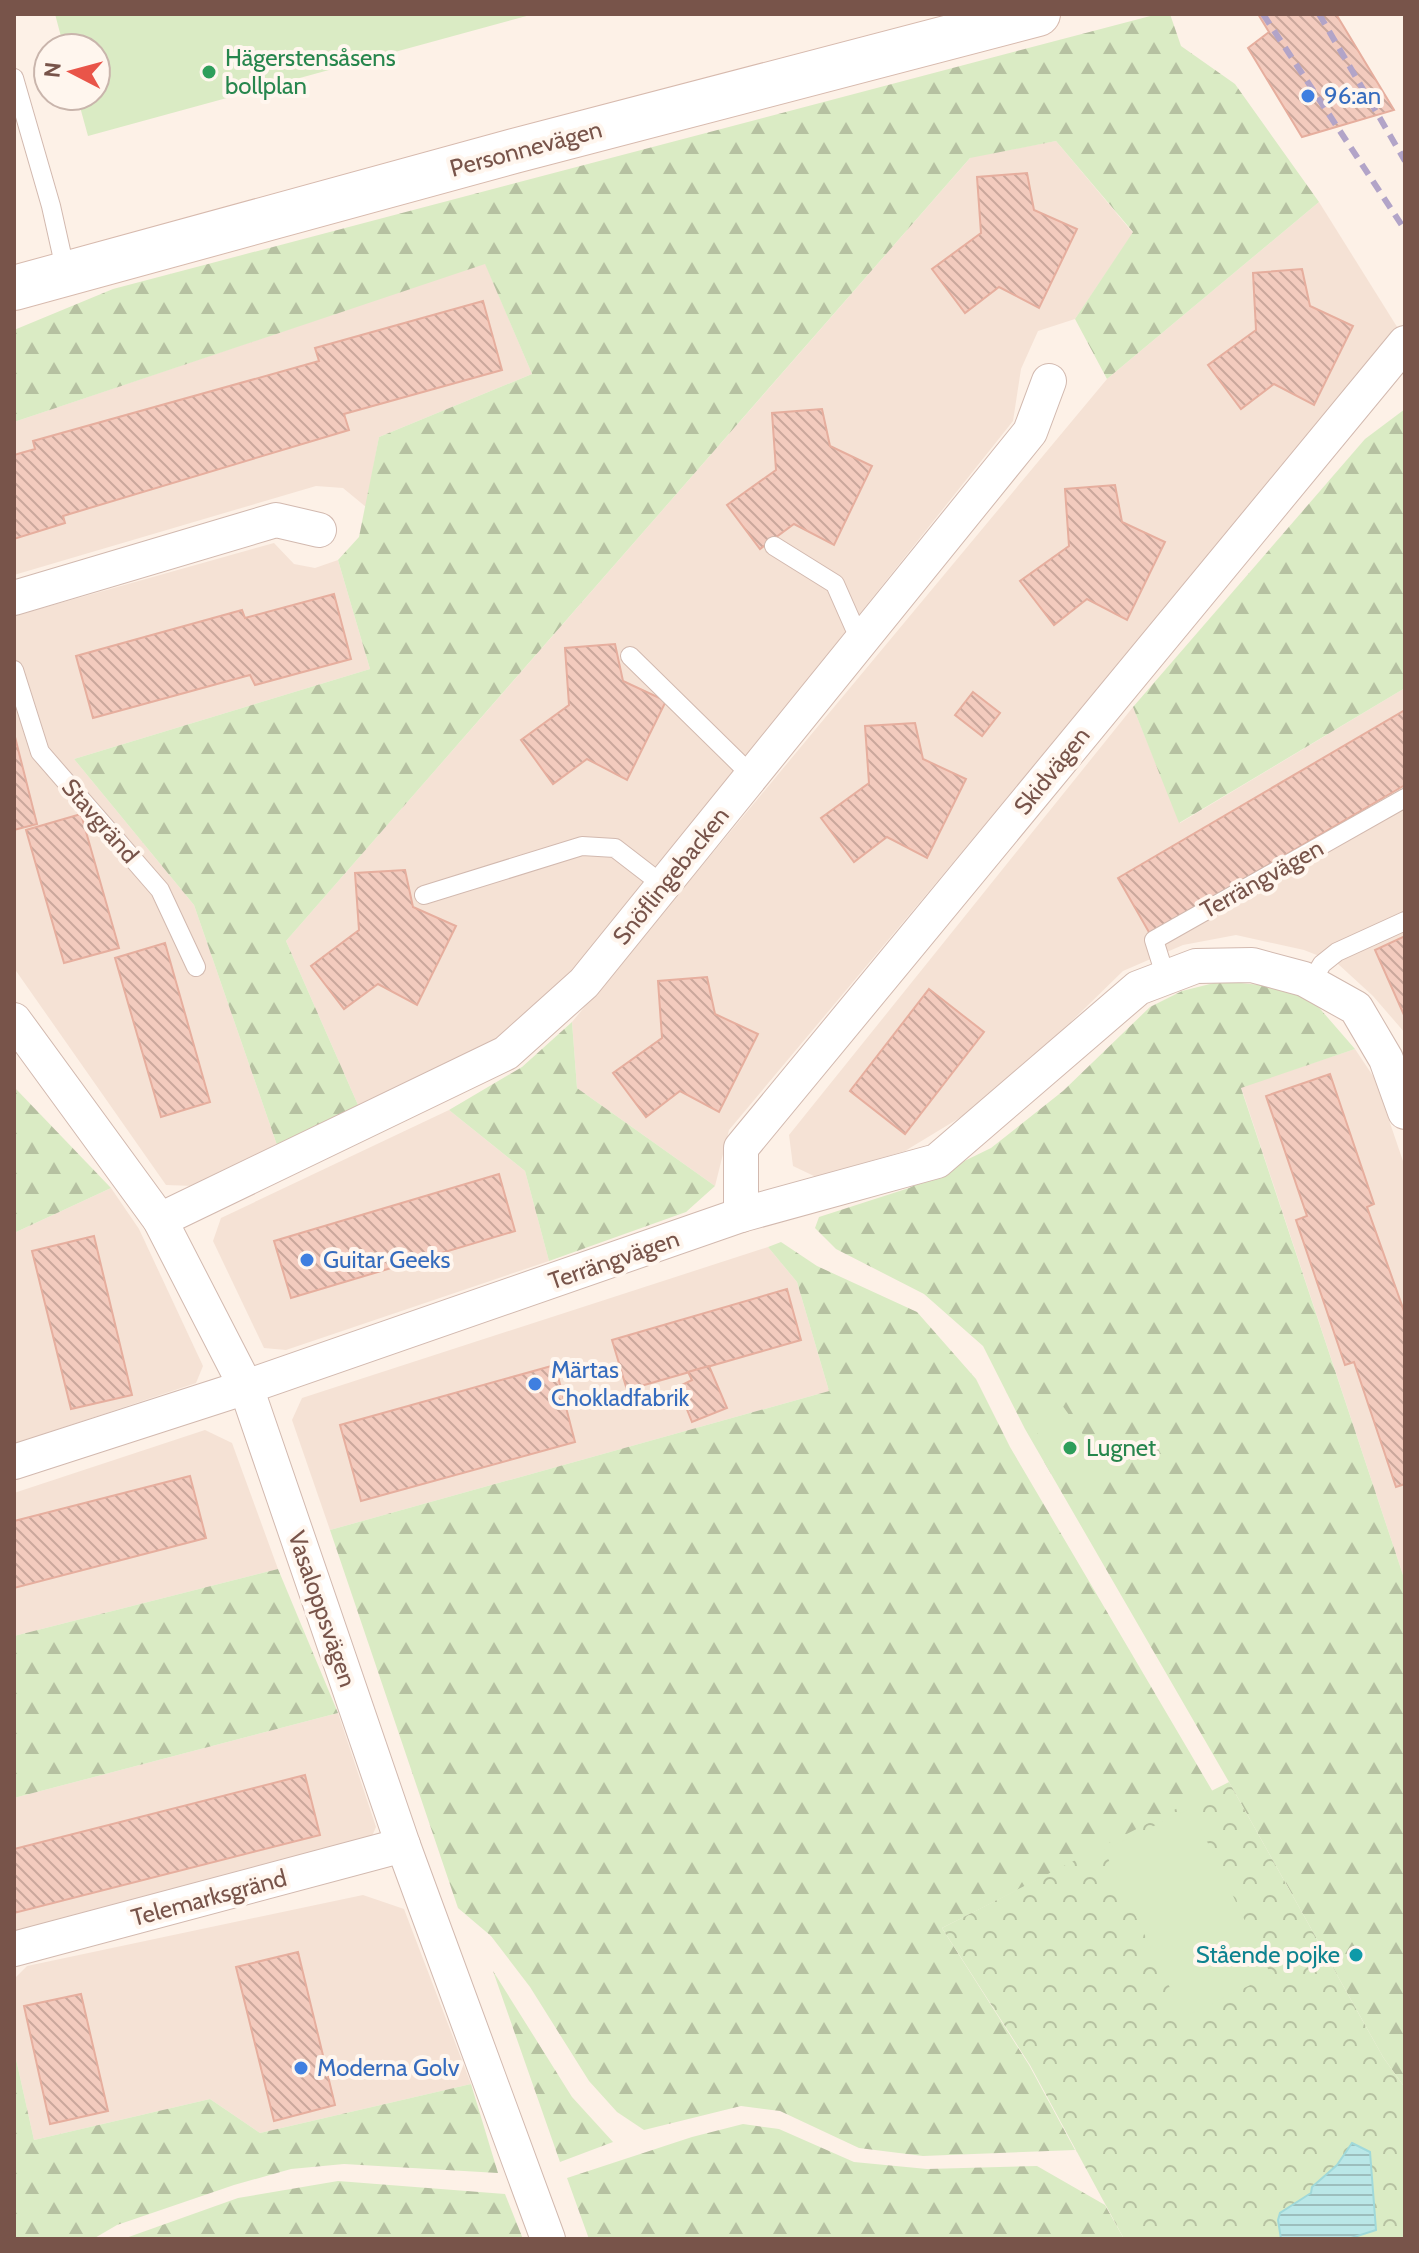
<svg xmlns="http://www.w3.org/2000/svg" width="1419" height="2253" viewBox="0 0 1419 2253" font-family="Cabin,sans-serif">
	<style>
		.residential { fill: #f5e2d5 }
		.forest { fill: url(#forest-firs) }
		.park { fill: url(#park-crowns) }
		.pitch { fill: #daebc4 }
		.water { fill: url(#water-rules); stroke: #a0d9da; stroke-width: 2 }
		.building { fill: url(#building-back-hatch); stroke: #e6ae9e; stroke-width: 2 }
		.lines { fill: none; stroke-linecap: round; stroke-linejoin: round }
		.lane-casing { stroke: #d2b9af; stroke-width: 20 }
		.street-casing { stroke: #d2b9af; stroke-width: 36 }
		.secondary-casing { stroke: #d7baae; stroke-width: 46 }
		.lane { stroke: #fff; stroke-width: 18 }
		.street { stroke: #fff; stroke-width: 34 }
		.secondary { stroke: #fff; stroke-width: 44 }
		.rail { stroke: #b2a4c8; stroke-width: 6; stroke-dasharray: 12 8; stroke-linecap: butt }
		.leisure-dot { fill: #2e9e5b; stroke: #fff6ee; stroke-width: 3 }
		.shop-dot { fill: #3f7fe0; stroke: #fff6ee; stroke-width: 3 }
		.culture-dot { fill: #0f9aa8; stroke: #fff6ee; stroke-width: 3 }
		.labels { text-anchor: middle; stroke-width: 8; stroke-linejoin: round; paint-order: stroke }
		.leisure-label { font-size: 24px; fill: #27864d; stroke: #fff6ee; text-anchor: start }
		.shop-label { font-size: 24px; fill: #366cbe; stroke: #fff6ee; text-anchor: start }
		.street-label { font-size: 24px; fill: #78544a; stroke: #fff6ee }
		.culture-label { font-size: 24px; fill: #0d838f; stroke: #fff6ee; text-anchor: end }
	</style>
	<defs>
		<pattern id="forest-firs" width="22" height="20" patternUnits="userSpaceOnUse" patternTransform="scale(2)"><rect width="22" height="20" fill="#daebc4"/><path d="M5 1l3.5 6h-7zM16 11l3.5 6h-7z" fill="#b6c1a1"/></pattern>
		<pattern id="park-crowns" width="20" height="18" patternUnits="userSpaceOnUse" patternTransform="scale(2)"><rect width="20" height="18" fill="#daebc4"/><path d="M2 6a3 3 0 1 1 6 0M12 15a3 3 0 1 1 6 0" fill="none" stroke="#b6c1a1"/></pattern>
		<pattern id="water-rules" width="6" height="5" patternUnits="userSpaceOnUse" patternTransform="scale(2)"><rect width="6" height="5" fill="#bae7e7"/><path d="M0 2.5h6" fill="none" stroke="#9cbebd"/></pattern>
		<pattern id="building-back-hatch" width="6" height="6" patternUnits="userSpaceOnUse" patternTransform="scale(2)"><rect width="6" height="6" fill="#f3cbbe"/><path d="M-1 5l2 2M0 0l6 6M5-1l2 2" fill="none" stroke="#caa79c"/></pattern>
	</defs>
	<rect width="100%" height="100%" fill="#fdf1e7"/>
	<!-- residential -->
	<g class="residential">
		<path d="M1056,141L1133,233L1075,319L1038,331L1021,369L1013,421L578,968L500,1043L358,1105L286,941L971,157Z"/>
		<path d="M1319,202L1399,330L729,1130L715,1186L577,1088L572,1022L1107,379Z"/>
		<path d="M485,263L532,374L379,437L366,507L343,488L316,486L14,575V422Z"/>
		<path d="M274,543L294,564L315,568L338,560L370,669L74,759L194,905L278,1148L194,1186L166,1185L14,968V616Z"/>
		<path d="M1405,688V1033L1373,996L1337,963L1304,950L1236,935L1183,945L1123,971L994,1097L905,1151L816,1177L793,1166L789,1135L1133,707L1180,823Z"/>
		<path d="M1355,1049L1375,1079L1405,1167V1581L1241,1087Z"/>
		<path d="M449,1110L525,1171L549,1261L286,1350L264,1348L213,1241L221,1218Z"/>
		<path d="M111,1188L139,1229L203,1366L196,1383L14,1444V1233Z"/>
		<path d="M768,1247L797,1282L829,1391L330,1530L292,1420L302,1398Z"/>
		<path d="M205,1430L232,1443L278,1569L14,1636V1493Z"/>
		<path d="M338,1713L376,1827L369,1843L14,1935V1798Z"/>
		<path d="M363,1895L404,1909L471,2084L260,2133L210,2099L34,2140L14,2050V1979L27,1966Z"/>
	</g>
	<!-- forest -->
	<g class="forest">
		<path d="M1158,14H1170L1181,46L1235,84L1319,202L1107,379L1075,319L1133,232L1056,141L970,158L286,941L358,1105L278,1148L194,905L74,759L370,669L338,560L359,537L379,437L532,374L485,264L14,422V330L113,289Z"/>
		<path d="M1405,409V688L1179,823L1133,707L1365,439Z"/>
		<path d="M1222,981L1279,987L1315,1003L1355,1049L1241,1088L1405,1581V2088L1383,2057L1229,1782L1025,1429L983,1346L924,1294L836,1249L815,1228L819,1217L909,1188L991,1148L1063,1091L1150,1007L1182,991Z"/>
		<path d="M572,1022L577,1088L715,1186L686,1212L549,1261L525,1171L449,1110L522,1067Z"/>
		<path d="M16,1089L111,1188L14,1233V1090Z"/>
		<path d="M781,1242L817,1266L917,1312L976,1379L1010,1447L1213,1792L942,1928L1029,2065L1075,2150L923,2156L859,2148L780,2111L741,2106L644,2130L617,2112L589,2081L530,1987L491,1936L458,1908L330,1530L829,1391L797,1282L768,1247Z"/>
		<path d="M278,1569L338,1713L14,1798V1636Z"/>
		<path d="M493,1971L572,2097L613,2142L560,2162Z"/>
		<path d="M14,2050L34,2140L210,2099L260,2133L471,2084L498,2173L344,2164L291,2169L234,2185L117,2225L93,2239H14Z"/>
		<path d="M743,2124L779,2129L854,2162L927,2169L1037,2166L1105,2205L1124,2239H589L567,2178L692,2137Z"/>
		<path d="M338,2181L505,2194L523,2239H123L238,2198Z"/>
	</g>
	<!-- park -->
	<path class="park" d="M1229,1782L1383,2057L1405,2088V2239H1124L1030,2065L942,1928Z"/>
	<!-- pitch -->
	<g class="pitch">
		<path d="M55,14H534L88,136L77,96H96V48H64Z"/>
		<path d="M1062,1405L1109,1471L1079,1492L1032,1426Z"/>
		<path d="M1191,1808L1271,1975L1184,2017L1104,1850Z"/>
	</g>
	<!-- water -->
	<path class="water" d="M1352,2143L1370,2152L1376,2230L1348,2239H1281L1278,2220L1280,2213L1311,2193L1312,2187L1337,2165Z"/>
	<!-- building -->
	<g class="building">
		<path d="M1258,14H1336L1394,110L1302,137L1248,48L1269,32Z"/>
		<path d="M1027,173L1034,210L1077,229L1039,308L999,287L965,313L932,269L981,233L977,177Z"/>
		<path d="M1302,269L1310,306L1353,326L1314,405L1274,384L1241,409L1208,365L1256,330L1253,273Z"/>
		<path d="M483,301L502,370L344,414L349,430L63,516L65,523L14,539V455L35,449L33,441L319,361L315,348Z"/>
		<path d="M822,409L830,446L872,466L834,545L794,524L760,549L727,505L776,470L772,413Z"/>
		<path d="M1115,485L1122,522L1165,542L1127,620L1087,599L1054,625L1020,581L1069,546L1065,489Z"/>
		<path d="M334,594L351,659L255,685L250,675L93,718L76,656L242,610L245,618Z"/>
		<path d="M615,644L623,681L666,701L627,780L587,759L553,784L521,740L569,705L565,648Z"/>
		<path d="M973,692L1000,713L982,736L955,715Z"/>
		<path d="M1405,710V785L1150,934L1118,878Z"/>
		<path d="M915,723L923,759L966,779L927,858L887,837L854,862L821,818L869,783L865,726Z"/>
		<path d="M14,733L37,824L14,830Z"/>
		<path d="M81,814L119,948L64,963L26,830Z"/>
		<path d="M405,870L413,907L456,926L417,1005L378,984L344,1009L311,966L359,930L355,873Z"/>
		<path d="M1405,936V1015H1404L1375,950Z"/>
		<path d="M165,943L210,1102L161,1117L115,958Z"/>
		<path d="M707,977L715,1014L758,1034L719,1112L680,1091L646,1117L613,1073L662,1038L658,981Z"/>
		<path d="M929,989L984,1032L905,1134L850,1091Z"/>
		<path d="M1330,1074L1374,1204L1367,1207L1405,1314V1484L1396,1487L1354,1362L1345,1365L1296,1220L1307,1216L1266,1096Z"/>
		<path d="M499,1174L515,1231L291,1298L274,1241Z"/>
		<path d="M94,1236L132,1395L71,1409L32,1251Z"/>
		<path d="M787,1289L801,1340L627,1390L612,1340Z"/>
		<path d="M555,1365L575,1442L361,1501L340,1425Z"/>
		<path d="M709,1366L727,1408L692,1422L678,1387L692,1380L688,1372Z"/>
		<path d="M190,1476L206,1538L14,1588V1521Z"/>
		<path d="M305,1775L320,1835L14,1913V1849Z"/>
		<path d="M298,1952L335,2105L274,2121L236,1967Z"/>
		<path d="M81,1994L108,2111L50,2124L24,2006Z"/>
	</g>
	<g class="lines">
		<defs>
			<g id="lane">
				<path d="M14,78L51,206L66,273"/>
				<path d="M774,546L835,584L854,627L864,637"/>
				<path d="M630,656L740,764L754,773"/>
				<path d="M14,670L40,752L160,890L196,967"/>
				<path d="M424,895L582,846L615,848L663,885"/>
				<path d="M1166,978L1154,940L1405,798"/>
				<path d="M1311,982L1322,964L1337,952L1405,921"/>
			</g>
			<g id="street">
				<path d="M14,598L276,520L319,530"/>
				<path d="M14,1020L160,1220L246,1387L403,1845L548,2239"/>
				<path d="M741,1215V1148L1405,343"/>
				<path d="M160,1220L506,1053L584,983L1030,432L1049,381"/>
				<path d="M14,1462L246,1387L741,1215L937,1161L1138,988L1196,966L1252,965L1304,979L1356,1008L1386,1059L1405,1112"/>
				<path d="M14,1949L403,1845"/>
			</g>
			<path id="secondary" d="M14,288L514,151L1038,14"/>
		</defs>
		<!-- lane casing -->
		<use href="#lane" class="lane-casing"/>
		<!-- street casing -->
		<use href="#street" class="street-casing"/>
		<!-- secondary casing -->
		<use href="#secondary" class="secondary-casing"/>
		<!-- lane -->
		<use href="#lane" class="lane"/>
		<!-- street -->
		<use href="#street" class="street"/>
		<!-- secondary -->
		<use href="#secondary" class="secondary"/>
		<!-- rail -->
		<g class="rail">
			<path d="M1263,14L1405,230"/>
			<path d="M1319,14L1405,161"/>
		</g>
	</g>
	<!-- markers -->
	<g class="leisure-dot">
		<circle cx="209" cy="72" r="8"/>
		<circle cx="1070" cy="1448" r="8"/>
	</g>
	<g class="shop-dot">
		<circle cx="1308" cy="96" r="8"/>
		<circle cx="307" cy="1260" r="8"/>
		<circle cx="535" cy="1384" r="8"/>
		<circle cx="301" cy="2068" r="8"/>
	</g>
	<circle class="culture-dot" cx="1356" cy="1955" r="8"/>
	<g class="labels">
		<!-- leisure labels -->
		<g class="leisure-label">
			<text x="225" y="66">Hägerstensåsens<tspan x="225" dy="28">bollplan</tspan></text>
			<text x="1086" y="1456">Lugnet</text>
		</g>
		<!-- shop labels -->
		<g class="shop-label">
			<text x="1324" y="104">96:an</text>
			<text x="323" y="1268">Guitar Geeks</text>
			<text x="551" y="1378">Märtas<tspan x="551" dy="28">Chokladfabrik</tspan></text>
			<text x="317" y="2076">Moderna Golv</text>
		</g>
		<!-- street labels -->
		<g class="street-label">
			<text transform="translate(526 149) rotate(-15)" y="8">Personnevägen</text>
			<text transform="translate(1052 771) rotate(-51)" y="8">Skidvägen</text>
			<text transform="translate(100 821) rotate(49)" y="8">Stavgränd</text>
			<text transform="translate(671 876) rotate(-51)" y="8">Snöflingebacken</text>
			<text transform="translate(1262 879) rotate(-29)" y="8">Terrängvägen</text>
			<text transform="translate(614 1260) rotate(-19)" y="8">Terrängvägen</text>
			<text transform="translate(322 1609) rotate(71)" y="8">Vasaloppsvägen</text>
			<text transform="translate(209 1898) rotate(-15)" y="8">Telemarksgränd</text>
		</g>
		<!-- culture labels -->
		<g class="culture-label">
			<text x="1340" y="1963">Stående pojke</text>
		</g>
	</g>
	<!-- border -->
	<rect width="1419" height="2253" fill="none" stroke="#78544a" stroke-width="32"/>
	<!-- north arrow -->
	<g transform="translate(72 72) rotate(276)"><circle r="38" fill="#fff6ee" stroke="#c9b5ac" stroke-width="2"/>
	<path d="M0-6L14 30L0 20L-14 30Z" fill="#e95549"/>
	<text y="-12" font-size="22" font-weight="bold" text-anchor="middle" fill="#78544a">N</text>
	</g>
</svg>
